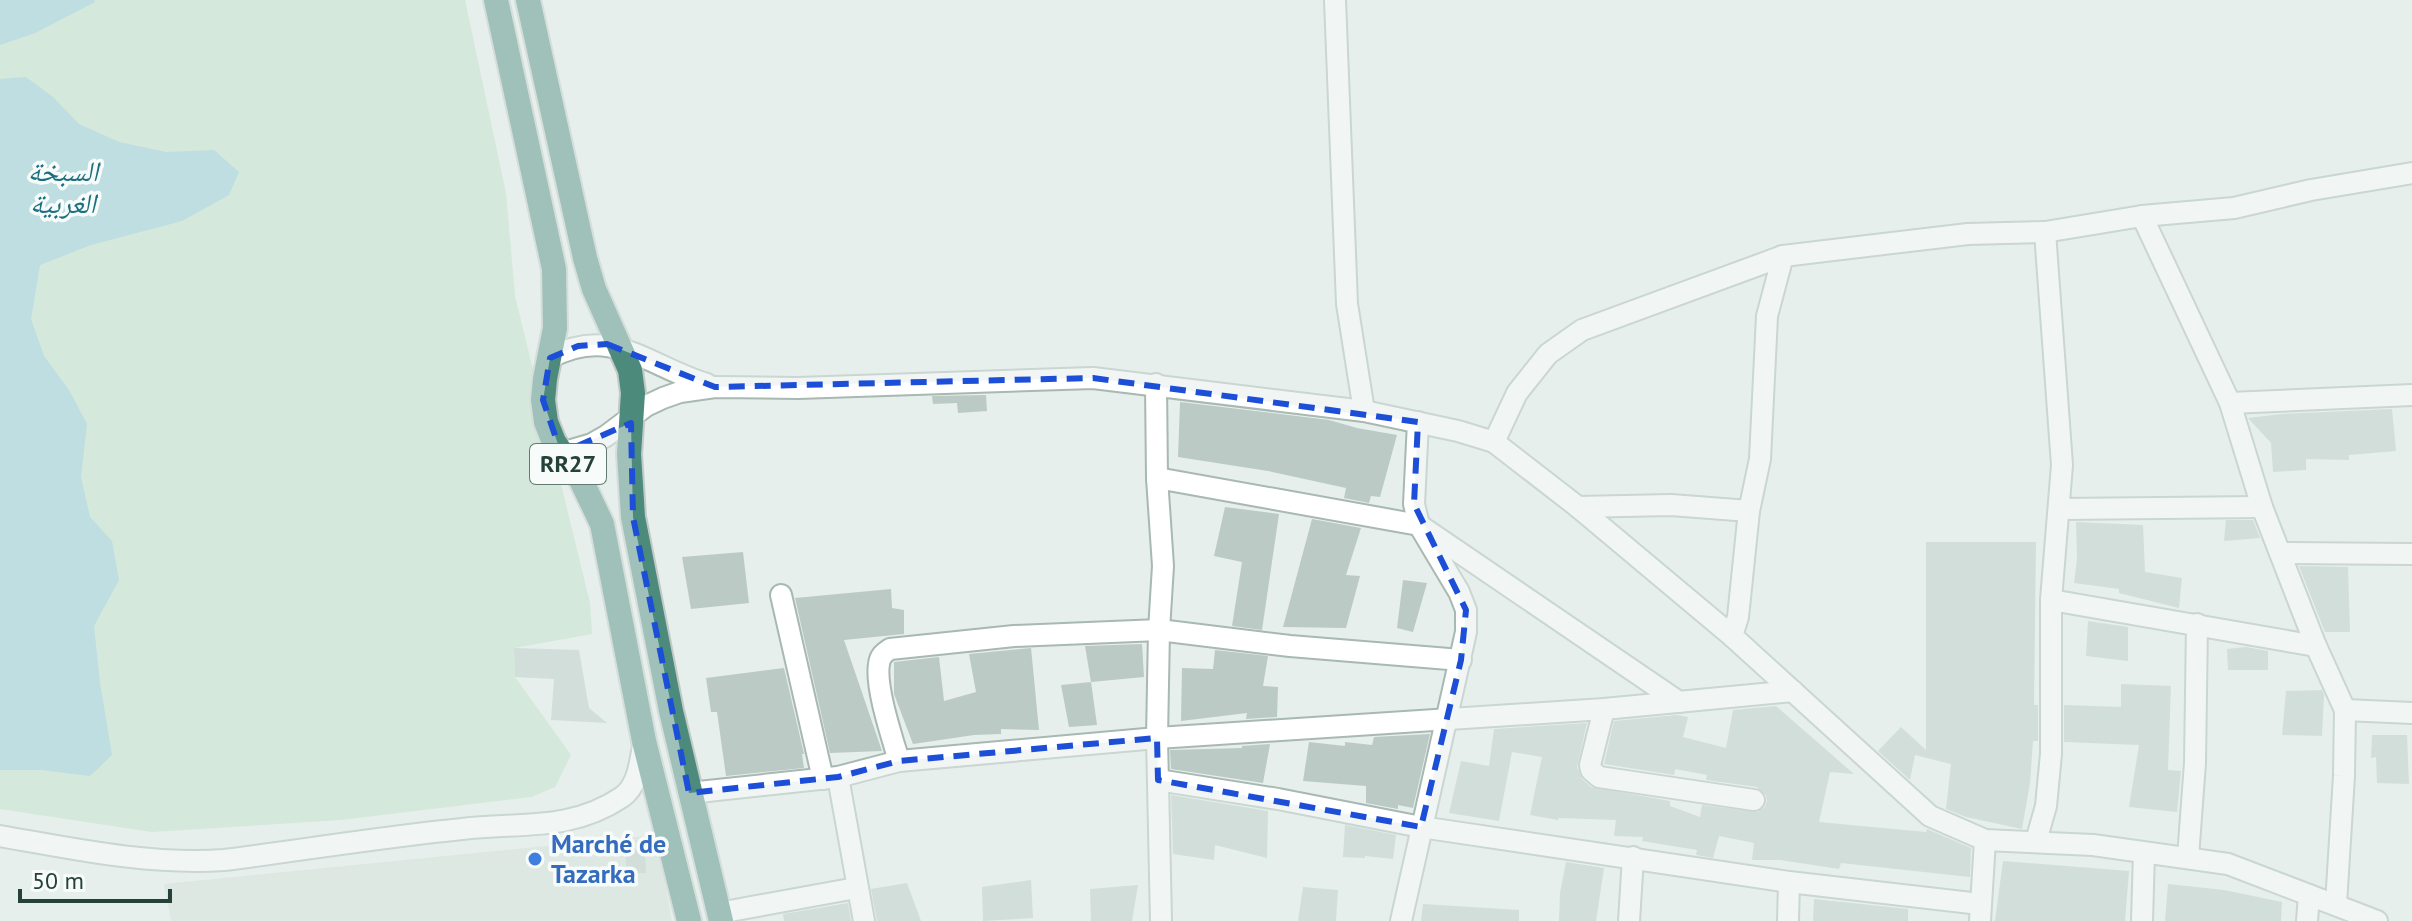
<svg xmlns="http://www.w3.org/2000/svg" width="2412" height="921" viewBox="0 0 2412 921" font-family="'PT Sans','Noto Naskh Arabic',sans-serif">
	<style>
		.built { fill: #d4dfda }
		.green { fill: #bfe0c8 }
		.water { fill: #8ec9d4 }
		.building { fill: #bbcac4 }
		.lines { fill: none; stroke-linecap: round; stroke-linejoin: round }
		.minor-casing { stroke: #a8b8b2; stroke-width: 24 }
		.trunk-casing { stroke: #c2cac8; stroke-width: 28 }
		.minor { stroke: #fff; stroke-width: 20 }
		.trunk { stroke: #4c8a7c; stroke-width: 24 }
		.marked { fill: none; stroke: #1d4ed8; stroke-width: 6; stroke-dasharray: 16 10; stroke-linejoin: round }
		.shop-dot { fill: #3f7fe0; stroke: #f7fbf9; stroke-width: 3 }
		.labels { text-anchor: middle; stroke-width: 7; stroke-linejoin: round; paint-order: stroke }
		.shield { fill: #f7fbf9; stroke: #637a73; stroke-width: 2 }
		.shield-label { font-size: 24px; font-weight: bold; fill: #24423a }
		.shop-label { font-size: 26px; font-weight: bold; fill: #366cbe; stroke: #f7fbf9; text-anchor: start }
		.water-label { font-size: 28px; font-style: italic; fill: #1c6f80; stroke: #f7fbf9 }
	</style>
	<rect width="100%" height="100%" fill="#e6efeb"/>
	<!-- built -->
	<path class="built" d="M656,835L672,921H171L164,884Z"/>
	<!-- green -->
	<path class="green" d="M0,0H465L506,193L515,296L590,603L592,634L514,648L515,677L571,755L555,787L531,797L341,820L152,832L0,809Z"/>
	<!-- water -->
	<g class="water">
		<path d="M0,0H94L95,2L35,33L0,45Z"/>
		<path d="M26,77L53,97L79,124L119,142L166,152L214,150L239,172L229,195L182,221L91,245L40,265L31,319L44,356L69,390L87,424L81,477L90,517L112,541L119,580L94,626L100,683L112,755L90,776L42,770H0V79Z"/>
	</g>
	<!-- building -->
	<g class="building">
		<path d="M986,395L987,411L958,413L957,403L933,404L932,396Z"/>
		<path d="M1180,402L1329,420L1357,428L1397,435L1380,497L1371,496L1369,503L1344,498L1346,488L1268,471L1178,457Z"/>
		<path d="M2392,409L2396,451L2349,455V460L2306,459V470L2273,472L2271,443L2248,418L2282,414Z"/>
		<path d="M1225,507L1279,514L1262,630L1232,626L1242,562L1214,556Z"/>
		<path d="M1312,519L1361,528L1346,575L1360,576L1346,628L1283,627Z"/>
		<path d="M2226,520H2253L2260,538L2224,541Z"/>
		<path d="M2076,522L2143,525L2145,572L2182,578L2179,608L2119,593V589L2074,583L2077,559Z"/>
		<path d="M1926,542H2036L2034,705H2038V741H2033L2030,783L2022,829L1966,817L1946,809L1951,764L1915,755L1910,780L1878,751L1901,727L1926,750Z"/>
		<path d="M743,552L749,603L691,609L682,557Z"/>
		<path d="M2299,566L2348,567L2350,632H2325Z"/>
		<path d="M1403,580L1427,583L1413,632L1397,628Z"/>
		<path d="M891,589L892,608L904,610V634L844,640L882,751L830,753L795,598Z"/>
		<path d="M2088,621L2128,627V661L2086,656Z"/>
		<path d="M1142,644L1144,677L1091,682L1085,646Z"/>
		<path d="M2246,647L2268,651V670H2228L2227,649Z"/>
		<path d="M514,648L579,650L589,708L607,723L551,720L554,679L515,677Z"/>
		<path d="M1031,648L1039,730L1001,729V734L974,735L913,744L894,694V662L939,657L944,701L976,692L969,654Z"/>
		<path d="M1215,650L1268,656L1263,686L1278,687L1277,717L1246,719L1247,713L1181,721L1182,668L1213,669Z"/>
		<path d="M784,668L804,754H802L804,768L726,776L717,712H711L706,678Z"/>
		<path d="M1091,682L1097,725L1069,727L1061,685Z"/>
		<path d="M2121,684L2171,686L2168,770L2181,771L2177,812L2129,807L2139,745L2064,742V705L2121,707Z"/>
		<path d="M2322,690L2324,695L2322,736L2282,735L2286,691Z"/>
		<path d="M1776,706L1854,774L1830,772L1819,822L1926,832L1927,829L1971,848L1970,877L1841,863L1839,869L1780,860H1752L1754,843L1719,836L1713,858L1696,855L1697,850L1642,841L1643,837L1614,836L1616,820L1559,818L1558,820L1530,815L1542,757L1512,752L1499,821L1449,813L1461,761L1489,766L1494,729L1587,723L1577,767L1582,779L1591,787L1670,801V806L1700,817L1702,805L1758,812L1765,807L1767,801L1766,795L1757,787L1706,780L1707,775L1675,769L1674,775L1604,764L1614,721L1677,715L1688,717L1683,737L1726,748L1733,710Z"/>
		<path d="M1430,734L1413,808L1398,805V809L1366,803V786L1303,781L1309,742L1345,746V742L1372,745L1374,737Z"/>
		<path d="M2372,735H2407L2409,784L2377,783L2376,757L2371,758Z"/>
		<path d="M1270,744L1263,783L1171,769L1170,750L1242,748V746Z"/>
		<path d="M1171,795L1268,811L1267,858L1215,845L1214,860L1173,854Z"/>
		<path d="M1345,825L1396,835L1393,859L1365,856V858L1343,857Z"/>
		<path d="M645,850L646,873L627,874L625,851Z"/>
		<path d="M2003,861L2129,871L2125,921H1995Z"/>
		<path d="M1566,862L1604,868L1596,921H1559L1560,893Z"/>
		<path d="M1031,880L1033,918L983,921L982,887Z"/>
		<path d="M907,883L921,921H877L871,889Z"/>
		<path d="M2168,884L2224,890L2282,902L2281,921H2165Z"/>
		<path d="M1138,885L1132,921H1091L1090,889Z"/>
		<path d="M1303,887L1338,890L1336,921H1298Z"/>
		<path d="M1814,899L1908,909V921H1813Z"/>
		<path d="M848,903L851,921H784L783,914Z"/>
		<path d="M1423,904L1519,910V921H1421Z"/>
	</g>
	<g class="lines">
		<defs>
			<g id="minor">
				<path d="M1335,0L1347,304L1364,411"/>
				<path d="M2142,216L2230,403L2262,507L2316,646L2345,710L2344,776L2336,904"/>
				<path d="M550,358C612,324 649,367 707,384"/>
				<path d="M1156,384L1157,478L1163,566L1159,630L1157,738L1161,921"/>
				<path d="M2230,403L2412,395"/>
				<path d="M1494,442L1517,393L1548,354L1582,330L1783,256"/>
				<path d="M561,453L592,444L606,436L646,406L663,398L680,392L715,387L798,388L1093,378L1364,411L1458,431L1494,442L1578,507L1732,636L1930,816L1985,840L2093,845L2228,864L2377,921"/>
				<path d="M1157,478L1419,525L1679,702"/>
				<path d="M1578,507L1671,505L1749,511"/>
				<path d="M2060,509L2262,507"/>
				<path d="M2280,553L2412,554"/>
				<path d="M781,595L823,779"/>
				<path d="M2051,600L2316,646"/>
				<path d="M1732,636L1738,617L1749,511L1760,459L1767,316L1783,256L1968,234L2045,232L2142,216L2234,208L2311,190L2412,173"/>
				<path d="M1604,709L1590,765L1591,770L1599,777L1754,800"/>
				<path d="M2345,710L2412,713"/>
				<path d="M899,761C892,737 875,687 879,664C880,656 884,653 890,649L1014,636L1159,630L1290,646L1461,660"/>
				<path d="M838,777L864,921"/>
				<path d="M1158,780L1278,799L1421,827L1789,882L1980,904"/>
				<path d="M689,793L838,777L899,761L1157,738L1604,709L1793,691"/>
				<path d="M0,836C75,849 148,865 224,860C303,850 382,837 462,829C519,822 570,832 622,797C639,785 640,760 644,741"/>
				<path d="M2036,841L2046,806L2051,754V600L2062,465L2045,232"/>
				<path d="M2188,857L2195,763L2197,624"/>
				<path d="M719,913L856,888"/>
				<path d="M1401,921L1466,632V610L1459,592L1419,525L1414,504L1418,422"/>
				<path d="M1629,921L1633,857"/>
				<path d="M1788,921L1789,882"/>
				<path d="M1980,921L1985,840"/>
				<path d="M2142,921L2144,853"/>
				<path d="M2307,921L2309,895"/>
			</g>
			<g id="trunk">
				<path d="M496,0L554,269L555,328L545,379L543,400L546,422L554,442L581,480L602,524L644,741L689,921"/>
				<path d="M528,0L585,258L594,289L630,370L633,393L629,454L633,517L671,711L721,921"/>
			</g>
		</defs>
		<!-- minor casing -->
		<use href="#minor" class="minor-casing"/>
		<!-- trunk casing -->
		<use href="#trunk" class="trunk-casing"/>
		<!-- minor -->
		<use href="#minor" class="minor"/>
		<!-- trunk -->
		<use href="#trunk" class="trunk"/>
	</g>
	<!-- marked area -->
	<path d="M0 0H2412V921H0ZM607,344L715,387L1093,378L1418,422L1414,504L1466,610L1461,660L1421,827L1158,780L1157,738L899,761L838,777L689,793L633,517L631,423L561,453L543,400L550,358L578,346Z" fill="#e6efeb" fill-opacity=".55" fill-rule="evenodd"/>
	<path class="marked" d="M607,344L715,387L1093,378L1418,422L1414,504L1466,610L1461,660L1421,827L1158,780L1157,738L899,761L838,777L689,793L633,517L631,423L561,453L543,400L550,358L578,346Z"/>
	<!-- markers -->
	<circle class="shop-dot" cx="535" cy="859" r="8"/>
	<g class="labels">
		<!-- shield labels -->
		<rect class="shield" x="530" y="444" width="76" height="40" rx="6"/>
		<g class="shield-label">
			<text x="568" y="472">RR27</text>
		</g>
		<!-- shop labels -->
		<g class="shop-label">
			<text x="551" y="853">Marché de<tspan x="551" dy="30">Tazarka</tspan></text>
		</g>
		<!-- water labels -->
		<g class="water-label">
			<text x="63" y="181">السبخة<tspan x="63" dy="32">الغربية</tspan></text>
		</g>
	</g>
	<!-- scale -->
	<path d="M20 889v12h150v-12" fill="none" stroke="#24423a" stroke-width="4"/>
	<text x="32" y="889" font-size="24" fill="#24423a" stroke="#f7fbf9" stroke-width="6" paint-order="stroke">50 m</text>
</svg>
